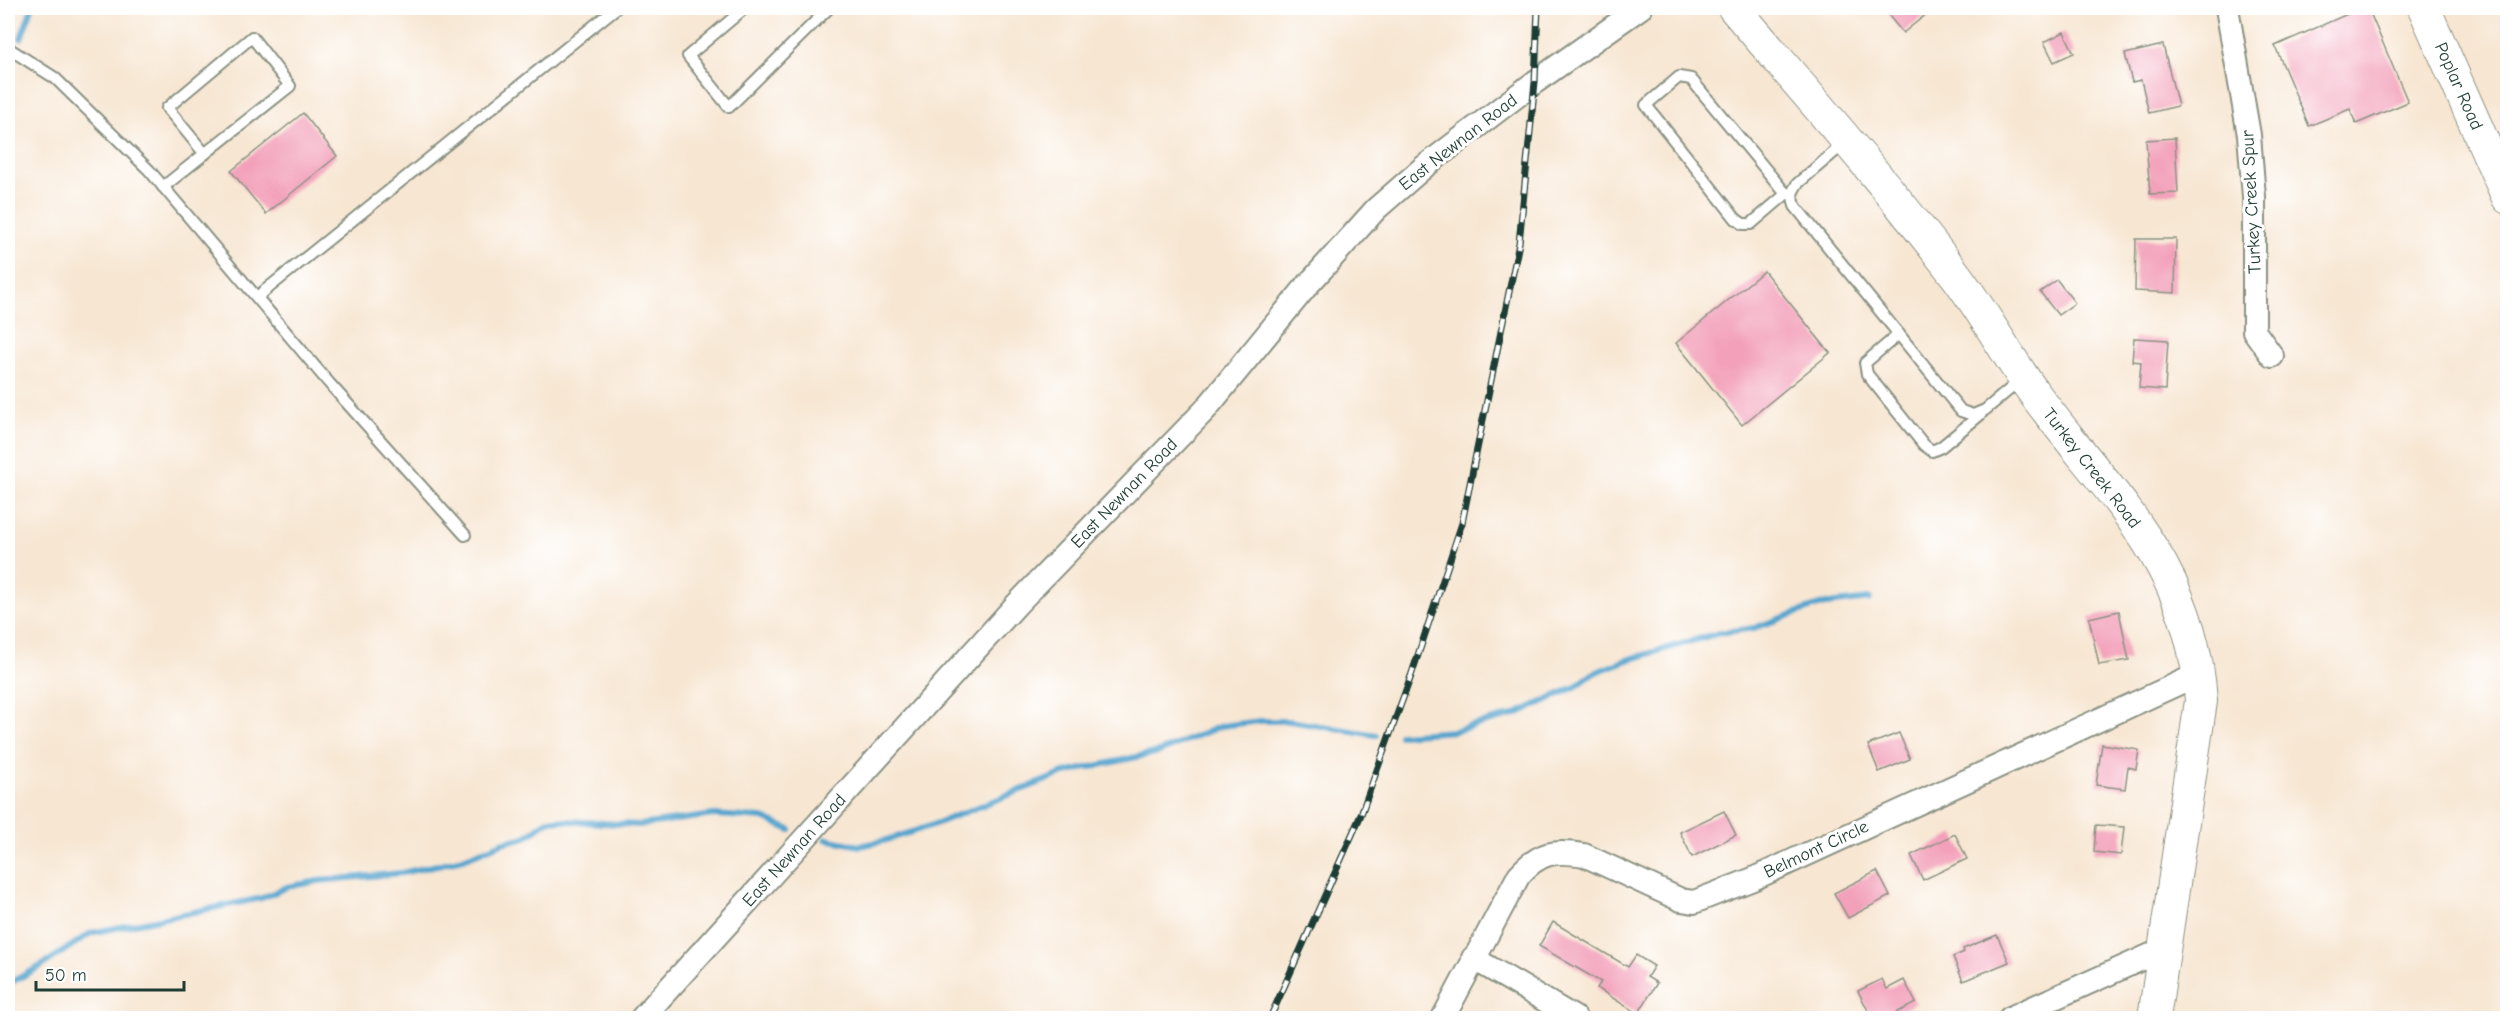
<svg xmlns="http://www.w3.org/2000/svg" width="2515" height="1026" viewBox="0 0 2515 1026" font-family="'Comic Neue',sans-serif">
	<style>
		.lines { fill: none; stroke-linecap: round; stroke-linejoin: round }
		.stream { stroke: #54a4ce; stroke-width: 6 }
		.building { fill: #f3a0ba }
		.lane-casing { stroke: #8b9283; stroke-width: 14 }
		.street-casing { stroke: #8b9283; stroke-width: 26 }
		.secondary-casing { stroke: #8b9283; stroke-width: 34 }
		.lane { stroke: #fff; stroke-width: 10 }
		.street { stroke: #fff; stroke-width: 22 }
		.secondary { stroke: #fff; stroke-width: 32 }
		.rail-casing { stroke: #1f3d34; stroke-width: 7 }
		.rail { stroke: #fff; stroke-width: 4.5; stroke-dasharray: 14; stroke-linecap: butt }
		.labels { text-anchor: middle; stroke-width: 6; stroke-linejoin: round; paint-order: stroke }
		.street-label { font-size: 18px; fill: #1f3d34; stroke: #fff }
	</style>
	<rect width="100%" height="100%" fill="#fff"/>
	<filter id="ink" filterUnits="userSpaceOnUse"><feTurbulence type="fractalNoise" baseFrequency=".0167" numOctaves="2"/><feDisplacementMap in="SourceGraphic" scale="12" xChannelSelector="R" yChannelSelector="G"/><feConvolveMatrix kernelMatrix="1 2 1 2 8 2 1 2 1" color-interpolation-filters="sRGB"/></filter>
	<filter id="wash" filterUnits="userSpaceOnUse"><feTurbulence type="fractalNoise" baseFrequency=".008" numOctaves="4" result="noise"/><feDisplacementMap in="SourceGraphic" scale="24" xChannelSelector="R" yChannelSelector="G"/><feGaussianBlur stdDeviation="1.35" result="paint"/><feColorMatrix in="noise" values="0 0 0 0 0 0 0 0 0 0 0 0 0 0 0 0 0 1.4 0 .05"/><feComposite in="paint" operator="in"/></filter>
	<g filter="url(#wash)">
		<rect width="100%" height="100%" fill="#f7e6d2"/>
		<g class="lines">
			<!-- stream -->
			<g class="stream">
				<path d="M21,38L32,8"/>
				<path d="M8,73L9,68"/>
				<path d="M1400,735L1454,731L1490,721L1514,715L1575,687L1594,673L1624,661L1719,633L1754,628L1819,605L1870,599"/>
				<path d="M826,839L860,846L887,840L930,826L1064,773L1159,752L1221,726L1260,721H1289L1376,735"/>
				<path d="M8,984L41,966L91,933L262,898L287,887L318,881L402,873L463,859L505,842L526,837L549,820L639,825L714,815L763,818L790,830"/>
			</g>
		</g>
		<g id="blocks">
			<!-- building -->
			<g class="building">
				<path d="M1899,8H1934L1903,33L1889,16Z"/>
				<path d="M2361,8H2368L2408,102L2356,124L2350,109L2309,126L2275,46Z"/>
				<path d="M2064,32L2074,53L2054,62L2044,42Z"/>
				<path d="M2163,45L2178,106L2149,113L2141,80L2132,82L2125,54Z"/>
				<path d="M303,113L337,156L266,214L231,171Z"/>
				<path d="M2175,138L2178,193L2150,194L2146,140Z"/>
				<path d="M2136,239H2176L2175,293L2135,291Z"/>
				<path d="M1764,271L1830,353L1742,425L1676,343Z"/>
				<path d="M2057,280L2075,303L2058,315L2040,292Z"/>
				<path d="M2134,338L2168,340L2165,390L2139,388L2141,362L2132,361Z"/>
				<path d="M2119,611L2129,660L2099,665L2089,618Z"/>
				<path d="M1899,733L1910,759L1879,772L1868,745Z"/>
				<path d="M2102,744L2139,750L2136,769L2128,767L2125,789L2096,785Z"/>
				<path d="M1724,811L1736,835L1692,857L1680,832Z"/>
				<path d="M2096,825L2124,827L2121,855L2094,852Z"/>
				<path d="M1955,834L1967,859L1923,880L1911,855Z"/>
				<path d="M1877,871L1890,896L1848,918L1834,893Z"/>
				<path d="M1553,922L1628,967L1636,955L1654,966L1647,977L1657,983L1638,1014L1597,988L1601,982L1539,946Z"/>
				<path d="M1997,935L2009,962L1963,981L1953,957L1964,952L1963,949Z"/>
				<path d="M1882,979L1887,989L1904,980L1916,1003L1886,1018H1872L1858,991Z"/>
			</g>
		</g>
	</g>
	<g filter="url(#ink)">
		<use href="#blocks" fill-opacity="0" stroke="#8b9283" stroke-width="1.5"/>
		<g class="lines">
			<defs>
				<g id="lane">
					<path d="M745,8L688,56L729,107L829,8"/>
					<path d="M8,48L55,78L149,170L329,383L465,535"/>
					<path d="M1846,142L1797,184L1792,193L1795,206L1961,411L1973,415L1985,410L2022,379"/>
					<path d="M163,187L290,86L252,37L167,108L205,154"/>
					<path d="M1786,194L1751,224H1743L1736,219L1646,105L1679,77L1691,79L1786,194L1792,193"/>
					<path d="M257,297L616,8"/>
					<path d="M1899,334L1865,363L1867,374L1924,445L1932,451L1941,447L1981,414"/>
				</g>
				<g id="street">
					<path d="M2227,8L2249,135L2254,197V331L2272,356"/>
					<path d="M1473,958L1575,1018"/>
					<path d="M642,1018L1017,604L1205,410L1305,288L1376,209L1424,167L1535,82L1640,8"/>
					<path d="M1443,1018L1519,875C1540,852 1554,850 1584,855L1681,900L1694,902L1753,879L2199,674"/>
					<path d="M2010,1018L2164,949"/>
				</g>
				<g id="secondary">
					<path d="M1734,8C1807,94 1882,179 1951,269C1982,308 2005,353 2034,393C2110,497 2192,562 2201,701L2154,1018"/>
					<path d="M2424,8L2508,198"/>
				</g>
			</defs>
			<!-- lane casing -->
			<use href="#lane" class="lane-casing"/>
			<!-- street casing -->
			<use href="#street" class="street-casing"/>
			<!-- secondary casing -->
			<use href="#secondary" class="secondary-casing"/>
			<!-- lane -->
			<use href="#lane" class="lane"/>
			<!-- street -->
			<use href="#street" class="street"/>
			<!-- secondary -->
			<use href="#secondary" class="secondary"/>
			<defs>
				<path id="rail" d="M1270,1018L1360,817L1411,676L1462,523L1519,243L1535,82L1538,8"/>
			</defs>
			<!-- rail casing -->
			<use href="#rail" class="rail-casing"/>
			<!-- rail -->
			<use href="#rail" class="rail"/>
		</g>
	</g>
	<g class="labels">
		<!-- street labels -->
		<g class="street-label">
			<text transform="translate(2459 86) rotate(66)" y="6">Poplar Road</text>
			<text transform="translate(1458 142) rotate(-38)" y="6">East Newnan Road</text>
			<text transform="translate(2251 202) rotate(-93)" y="6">Turkey Creek Spur</text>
			<text transform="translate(2092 468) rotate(52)" y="6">Turkey Creek Road</text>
			<text transform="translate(1124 493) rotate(-46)" y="6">East Newnan Road</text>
			<text transform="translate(1816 849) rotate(-25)" y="6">Belmont Circle</text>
			<text transform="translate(794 850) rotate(-48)" y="6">East Newnan Road</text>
		</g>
	</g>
	<!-- margin -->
	<rect width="2515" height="1026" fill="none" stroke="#fff" stroke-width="30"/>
	<!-- scale -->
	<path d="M36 981v9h148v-9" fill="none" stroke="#1f3d34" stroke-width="3"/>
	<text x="45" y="981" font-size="18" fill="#1f3d34" stroke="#ffffff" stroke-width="4.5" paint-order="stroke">50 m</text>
</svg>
